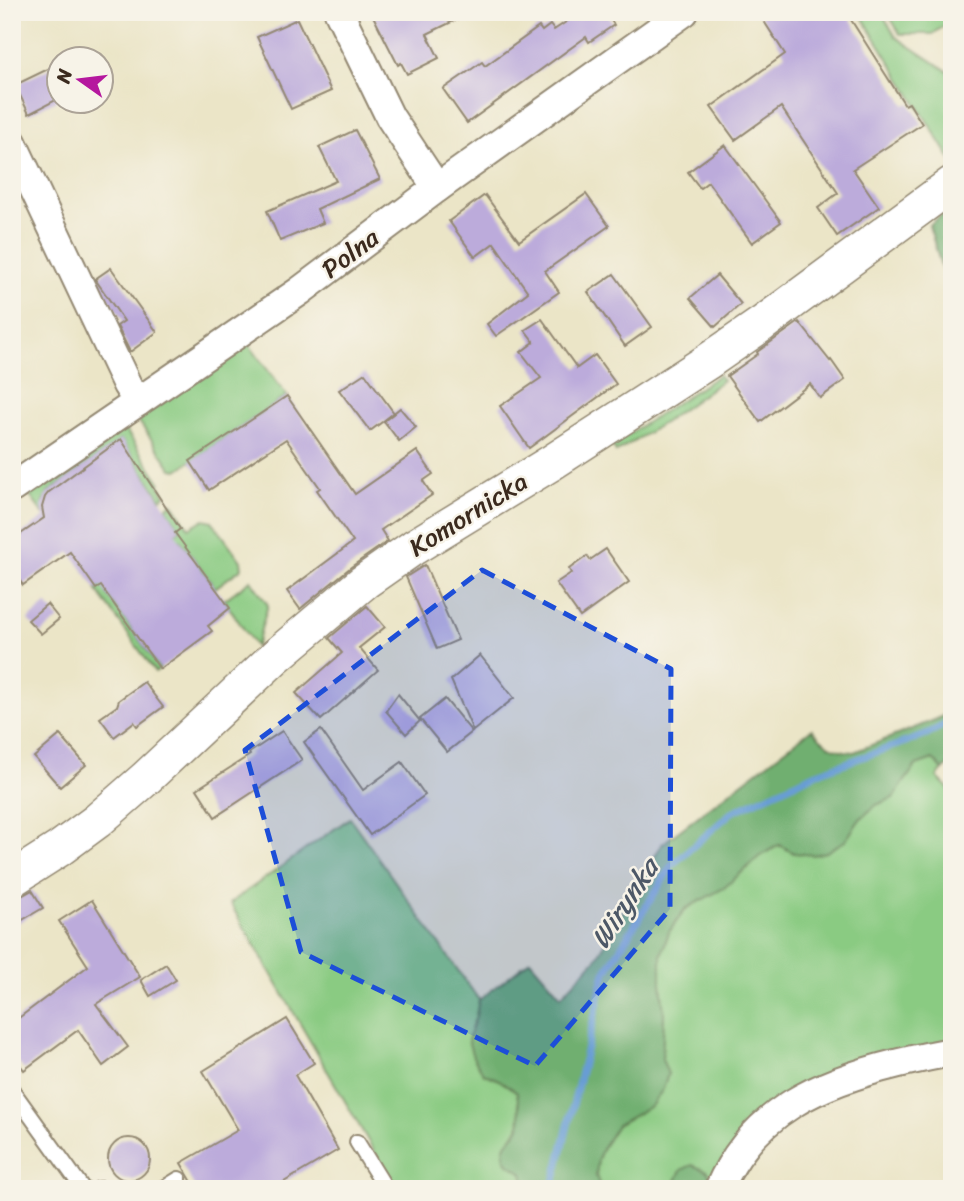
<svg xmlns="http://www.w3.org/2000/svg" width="964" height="1201" viewBox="0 0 964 1201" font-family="Sriracha,sans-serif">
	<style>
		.green { fill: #8acb82; stroke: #627a50; stroke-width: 2 }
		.forest { fill: #6faf70; stroke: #556c47; stroke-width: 2 }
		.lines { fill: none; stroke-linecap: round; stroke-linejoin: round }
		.stream { stroke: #679dd4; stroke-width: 7 }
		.building { fill: #bcabdb }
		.service-casing { stroke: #938872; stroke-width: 18 }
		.minor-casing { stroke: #938872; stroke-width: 32 }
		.tertiary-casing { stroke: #938872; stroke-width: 38 }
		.service { stroke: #fff; stroke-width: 14 }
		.minor { stroke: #fff; stroke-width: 28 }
		.tertiary { stroke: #fff; stroke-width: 35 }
		.marked { fill: #1d4ed8; fill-opacity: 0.2; stroke: #1d4ed8; stroke-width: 5; stroke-dasharray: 14 9; stroke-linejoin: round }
		.labels { text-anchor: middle; stroke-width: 5; stroke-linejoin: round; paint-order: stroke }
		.street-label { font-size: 26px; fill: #3b2a1e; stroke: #f7f3e8 }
		.water-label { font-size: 28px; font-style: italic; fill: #4d5867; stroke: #f7f3e8 }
	</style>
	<rect width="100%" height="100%" fill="#f7f3e8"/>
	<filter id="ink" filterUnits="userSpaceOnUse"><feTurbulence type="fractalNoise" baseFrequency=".0143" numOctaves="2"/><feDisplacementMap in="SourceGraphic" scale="14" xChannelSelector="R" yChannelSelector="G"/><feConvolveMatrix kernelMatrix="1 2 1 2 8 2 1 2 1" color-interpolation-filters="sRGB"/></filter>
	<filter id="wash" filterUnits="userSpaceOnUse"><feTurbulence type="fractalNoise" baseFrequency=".00686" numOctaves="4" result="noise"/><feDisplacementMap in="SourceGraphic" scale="28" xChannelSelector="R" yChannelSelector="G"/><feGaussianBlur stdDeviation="1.57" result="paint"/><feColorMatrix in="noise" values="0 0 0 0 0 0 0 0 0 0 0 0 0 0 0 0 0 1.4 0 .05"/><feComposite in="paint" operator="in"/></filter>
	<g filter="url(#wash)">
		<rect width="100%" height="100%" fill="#ebe5c7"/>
		<!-- green -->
		<g class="green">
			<path d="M859,12H881L896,37L952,74V161Z"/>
			<path d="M887,12H952V20L933,34H900Z"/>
			<path d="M247,342L287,396L178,470L172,469L138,420Z"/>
			<path d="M719,375L723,380L665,422L616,452L612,445Z"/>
			<path d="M125,429L160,482L158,484L165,495L161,499L121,440L49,492L43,502L44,515L30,496Z"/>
			<path d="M172,503L189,528L204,519L212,521L241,561L242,568L215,588L180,540L107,594L160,669L155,672L96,589L180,529L166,508Z"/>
			<path d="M251,580L268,605L256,647L224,600Z"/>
			<path d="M933,759L943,770L937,777L952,792V1043L829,1075L714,1182L675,1183V1189H601L596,1176L598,1159L603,1147L617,1125L651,1106L663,1089L668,1074L662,1059L664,1014L661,983V955L669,932L685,910L748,868L761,855L780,845L794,853L845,841L860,819L876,805L893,798L916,765Z"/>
			<path d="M350,818L479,1000L476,1016L471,1028L483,1073L499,1080L517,1092L520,1115L519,1128L512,1136L508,1164C520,1169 528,1175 522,1189H396L230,903Z"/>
		</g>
		<!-- forest -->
		<g class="forest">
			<path d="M952,207V281L941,266L929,225Z"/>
			<path d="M952,711V762L943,770L933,759L916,765L893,798L876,805L860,819L845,841L826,852L813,855L794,853L779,845L761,855L724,888L685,909L669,932L661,955V983L664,1014L662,1059L668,1074L663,1089L651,1106L617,1125L603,1147L598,1159L596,1176L601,1189H522C531,1164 505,1172 504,1154C503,1140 517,1137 520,1126C522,1115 518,1102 517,1092L499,1080L483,1073L473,1057L468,1040L476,1016L479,1000L530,960L561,996L596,959L662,844L812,729C823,744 835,751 854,752L937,719Z"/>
			<path d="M692,1165L707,1171L714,1182L712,1189H675V1183L681,1170Z"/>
		</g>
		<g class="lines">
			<!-- stream -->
			<path class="stream" d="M550,1189L555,1179L605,973L672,865L732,812L817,773L923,736L952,721"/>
		</g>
		<g id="blocks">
			<!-- building -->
			<g class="building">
				<path d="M371,12H472L427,34L439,58L407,74L401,63L398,65Z"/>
				<path d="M581,12H606L614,25L589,42L586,37L467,123L443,89L482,62L485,66L539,27L542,31L550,25L554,30Z"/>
				<path d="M758,12H846L905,105L909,103L922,124L853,169L879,207L837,236L818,208L838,193L781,107L735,140L711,107L785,54Z"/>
				<path d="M297,19L331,91L291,109L257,37Z"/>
				<path d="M50,68L60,87V98L29,114L15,85Z"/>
				<path d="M355,130L380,179L317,209L323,223L280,241L267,211L336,181L319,147Z"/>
				<path d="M725,145L781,222L752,243L708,182L700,188L688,172Z"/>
				<path d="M586,194L609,226L545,271L559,292L496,336L487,324L528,292L494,243L475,257L449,221L485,195L519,241Z"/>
				<path d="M111,268L157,332L130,352L117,326L124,321L95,279Z"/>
				<path d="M614,274L652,327L625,346L588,292Z"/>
				<path d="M717,275L741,304L715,327L690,298Z"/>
				<path d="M542,319L577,368L595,355L616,384L529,448L500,406L541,378L521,352L534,342L525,330Z"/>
				<path d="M799,322L830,361L831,360L845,380L820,398L810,384L760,422L727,376L758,354L757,352Z"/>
				<path d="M365,373L394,413L370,431L339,390Z"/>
				<path d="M287,396L355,494L417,451L433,474L423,481L432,495L381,530L388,541L351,567L300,609L287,591L353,542L317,490L320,488L286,439L209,490L190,461Z"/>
				<path d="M400,408L416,427L399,441L384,421Z"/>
				<path d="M121,439L180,529L175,533L230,608L208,626L212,631L160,669L101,586L96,589L70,552L23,585L12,570V540L44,518L42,507L45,497L49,492Z"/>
				<path d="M606,549L629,582L580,617L556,583L571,573L569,569L587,556L590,560Z"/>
				<path d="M425,565L458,640L437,649L406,577Z"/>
				<path d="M47,604L59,619L41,634L28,620Z"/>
				<path d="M367,606L385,627L359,648L378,670L321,720L296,693L342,653L329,638Z"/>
				<path d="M480,655L514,698L473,731L451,680Z"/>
				<path d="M144,682L163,707L137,726L134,722L114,737L100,718L117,706L119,700Z"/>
				<path d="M398,694L420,721L406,734L386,711Z"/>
				<path d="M445,699L472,732L447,752L420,719Z"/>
				<path d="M321,730L363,790L402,762L425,795L370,835L304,742Z"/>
				<path d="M282,731L302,760L215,817L197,789L250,755L249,753Z"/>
				<path d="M60,735L86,765L60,787L34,757Z"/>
				<path d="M32,890L43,908L12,926V901Z"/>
				<path d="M92,900L140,977L96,1004L128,1047L103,1066L78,1030L24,1070L12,1054V1023L88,966L59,921Z"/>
				<path d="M166,964L176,980L150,996L141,980Z"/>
				<path d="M287,1019L314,1063L295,1075L338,1150L272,1189H196L181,1163L238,1130L203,1071Z"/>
				<circle cx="129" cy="1159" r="21"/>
			</g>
		</g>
	</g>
	<g filter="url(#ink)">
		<use href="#blocks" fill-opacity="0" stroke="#938872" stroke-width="2"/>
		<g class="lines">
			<defs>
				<g id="service">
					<path d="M12,1090L83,1189"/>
					<path d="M357,1142L386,1189"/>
					<path d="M99,1189H107"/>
					<path d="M163,1189L179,1179"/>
				</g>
				<g id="minor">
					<path d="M339,12L390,117L437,188"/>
					<path d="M12,142L127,385L138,402"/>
					<path d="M12,488L300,291L437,188L684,12"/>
					<path d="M719,1189C753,1110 821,1082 899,1063C916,1059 934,1055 952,1052"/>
				</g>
				<path id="tertiary" d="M12,879L59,849L97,821L145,779L275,657L364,582L414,547L551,463L707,362L762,324L952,184"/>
			</defs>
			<!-- service casing -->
			<use href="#service" class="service-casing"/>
			<!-- minor casing -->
			<use href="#minor" class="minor-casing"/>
			<!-- tertiary casing -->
			<use href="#tertiary" class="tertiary-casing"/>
			<!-- service -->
			<use href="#service" class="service"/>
			<!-- minor -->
			<use href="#minor" class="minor"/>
			<!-- tertiary -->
			<use href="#tertiary" class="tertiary"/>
		</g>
	</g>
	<!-- marked area -->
	<path class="marked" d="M482,570L671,669L670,909L535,1066L301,952L245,750Z"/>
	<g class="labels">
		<!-- street labels -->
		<g class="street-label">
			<text transform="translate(350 253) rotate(-37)" y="9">Polna</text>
			<text transform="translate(468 514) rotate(-32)" y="9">Komornicka</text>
		</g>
		<!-- water labels -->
		<g class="water-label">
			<text transform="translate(624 903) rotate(-57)" y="10">Wirynka</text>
		</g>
	</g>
	<!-- margin -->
	<rect width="964" height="1201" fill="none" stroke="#f7f3e8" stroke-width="42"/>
	<!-- north arrow -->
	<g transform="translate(80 80) rotate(284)"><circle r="33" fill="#f7f3e8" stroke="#aca397" stroke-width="2"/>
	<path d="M0-5L12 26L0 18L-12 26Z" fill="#b5179e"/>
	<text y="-10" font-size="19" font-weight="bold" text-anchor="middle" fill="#3b2a1e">N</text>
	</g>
</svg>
